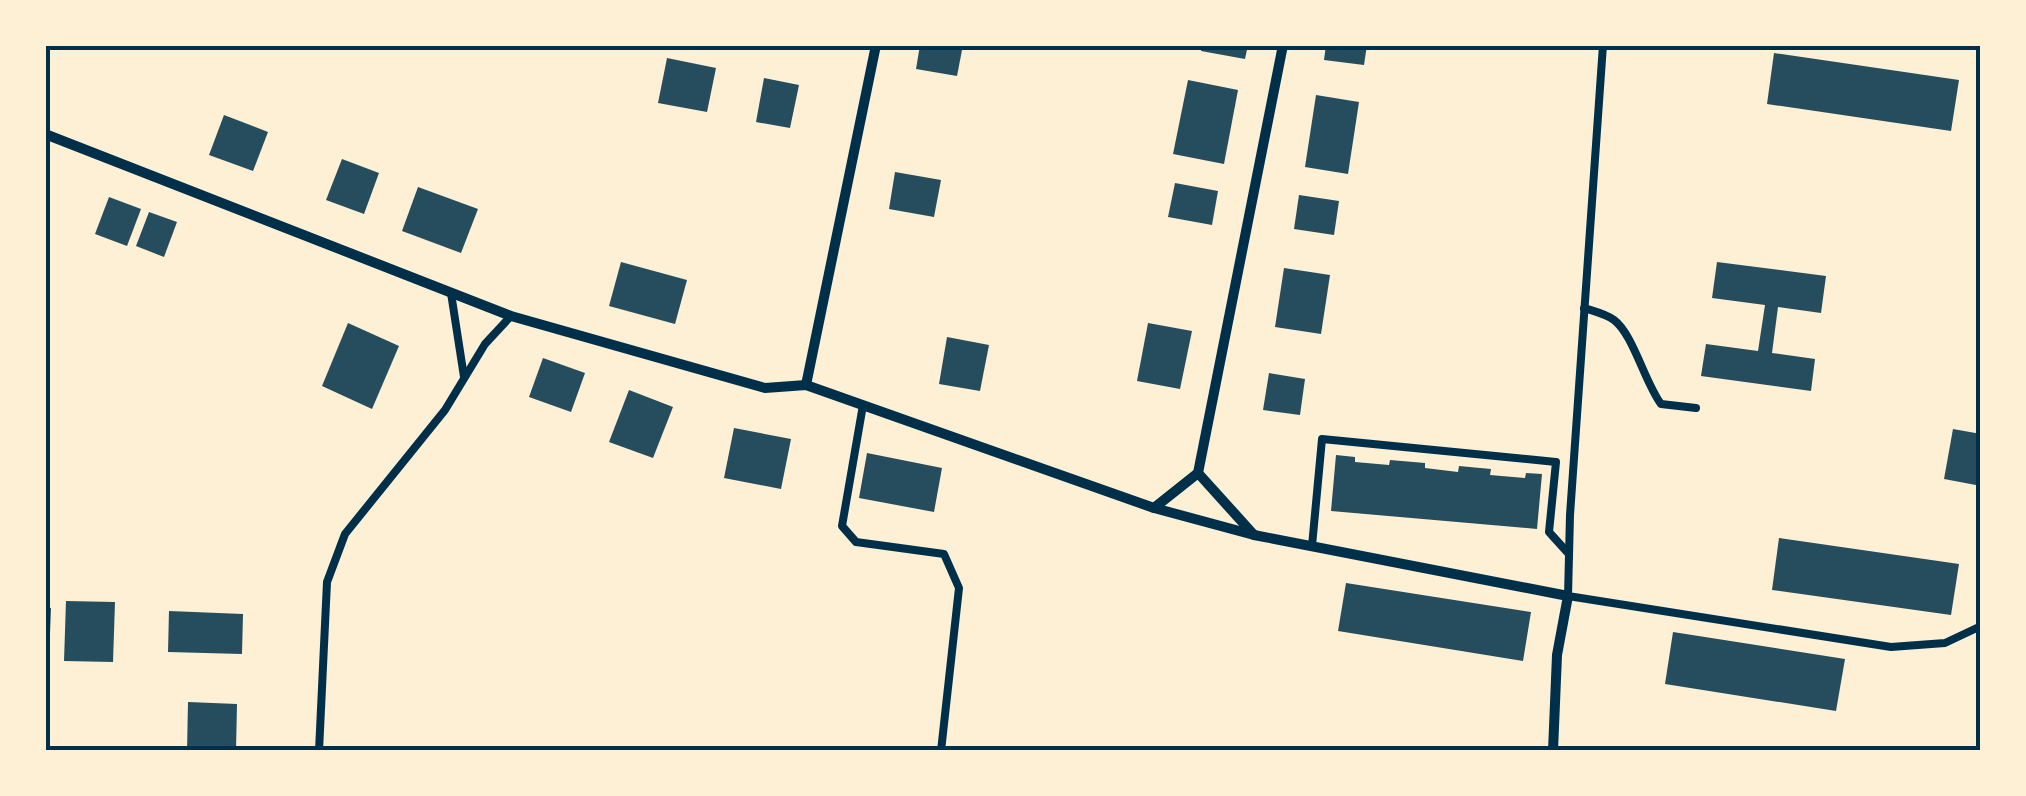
<svg xmlns="http://www.w3.org/2000/svg" width="2026" height="796" viewBox="0 0 2026 796" font-family="Arial,sans-serif">
	<style>
		.building { fill: #264d5e }
		.lines { fill: none; stroke-linecap: round; stroke-linejoin: round }
		.service { stroke: #003049; stroke-width: 8 }
		.minor { stroke: #003049; stroke-width: 10 }
		.neatline { fill: none; stroke: #003049; stroke-width: 4 }
	</style>
	<rect width="100%" height="100%" fill="#fdf0d5"/>
	<!-- building -->
	<g class="building">
		<path d="M920,45H963L957,76L916,69Z"/>
		<path d="M1202,45H1248L1245,59L1201,51Z"/>
		<path d="M1326,45H1367L1364,65L1324,60Z"/>
		<path d="M1774,53L1959,80L1951,131L1767,104Z"/>
		<path d="M667,58L716,68L707,112L658,103Z"/>
		<path d="M764,78L799,85L790,128L756,122Z"/>
		<path d="M1188,80L1238,90L1224,164L1173,154Z"/>
		<path d="M1316,95L1359,102L1348,174L1305,167Z"/>
		<path d="M224,115L268,132L253,171L209,155Z"/>
		<path d="M342,159L379,173L364,214L326,200Z"/>
		<path d="M895,172L941,180L934,217L889,209Z"/>
		<path d="M1175,183L1218,191L1212,225L1168,217Z"/>
		<path d="M418,187L478,209L461,253L402,231Z"/>
		<path d="M1299,195L1339,201L1334,235L1294,229Z"/>
		<path d="M109,197L141,209L127,246L95,234Z"/>
		<path d="M149,212L177,222L164,257L136,246Z"/>
		<path d="M621,262L687,280L675,324L609,306Z"/>
		<path d="M1717,262L1826,276L1821,313L1778,307L1772,353L1815,359L1811,391L1701,376L1706,344L1758,351L1765,305L1712,298Z"/>
		<path d="M1284,268L1330,275L1321,334L1275,327Z"/>
		<path d="M348,323L399,346L372,409L322,386Z"/>
		<path d="M1148,323L1192,331L1180,389L1137,381Z"/>
		<path d="M947,337L989,345L980,391L939,384Z"/>
		<path d="M543,358L585,373L571,412L529,397Z"/>
		<path d="M1269,373L1305,379L1300,415L1263,410Z"/>
		<path d="M629,390L673,407L653,458L609,442Z"/>
		<path d="M734,428L791,439L781,489L724,478Z"/>
		<path d="M1953,429L1981,434V486L1944,479Z"/>
		<path d="M867,453L942,468L934,512L859,498Z"/>
		<path d="M1336,455L1355,457V462L1389,465L1390,460L1425,463V468L1458,472L1459,466L1491,469L1490,475L1525,478L1526,473L1542,474L1537,529L1331,511Z"/>
		<path d="M1779,538L1959,564L1951,615L1772,590Z"/>
		<path d="M1346,583L1531,612L1523,661L1338,631Z"/>
		<path d="M66,601L115,602L113,662L64,661Z"/>
		<path d="M45,607L51,608L49,659H45Z"/>
		<path d="M169,611L243,614L242,654L168,652Z"/>
		<path d="M1673,632L1845,659L1836,711L1665,684Z"/>
		<path d="M188,702L237,704L236,751H187Z"/>
	</g>
	<g class="lines">
		<!-- service -->
		<g class="service">
			<path d="M1603,45L1570,515L1568,596L1891,647L1945,643L1981,626"/>
			<path d="M451,293L464,377"/>
			<path d="M1584,308C1593,311 1606,314 1614,320C1633,334 1645,383 1661,404L1696,408"/>
			<path d="M863,405L842,526L856,542L944,554L959,588L941,751"/>
			<path d="M1312,546L1322,439L1556,462L1549,532L1568,553"/>
			<path d="M319,751L327,582L345,534L445,410L485,344L511,316"/>
		</g>
		<!-- minor -->
		<g class="minor">
			<path d="M45,134L511,316L765,388L806,385L1154,508L1254,535L1568,596L1557,655L1553,751"/>
			<path d="M806,385L876,45"/>
			<path d="M1198,473L1254,535"/>
			<path d="M1154,508L1198,473L1283,45"/>
		</g>
	</g>
	<!-- border -->
	<rect width="2026" height="796" fill="none" stroke="#fdf0d5" stroke-width="95"/>
	<rect x="48" y="48" width="1930" height="700" class="neatline"/>
</svg>
